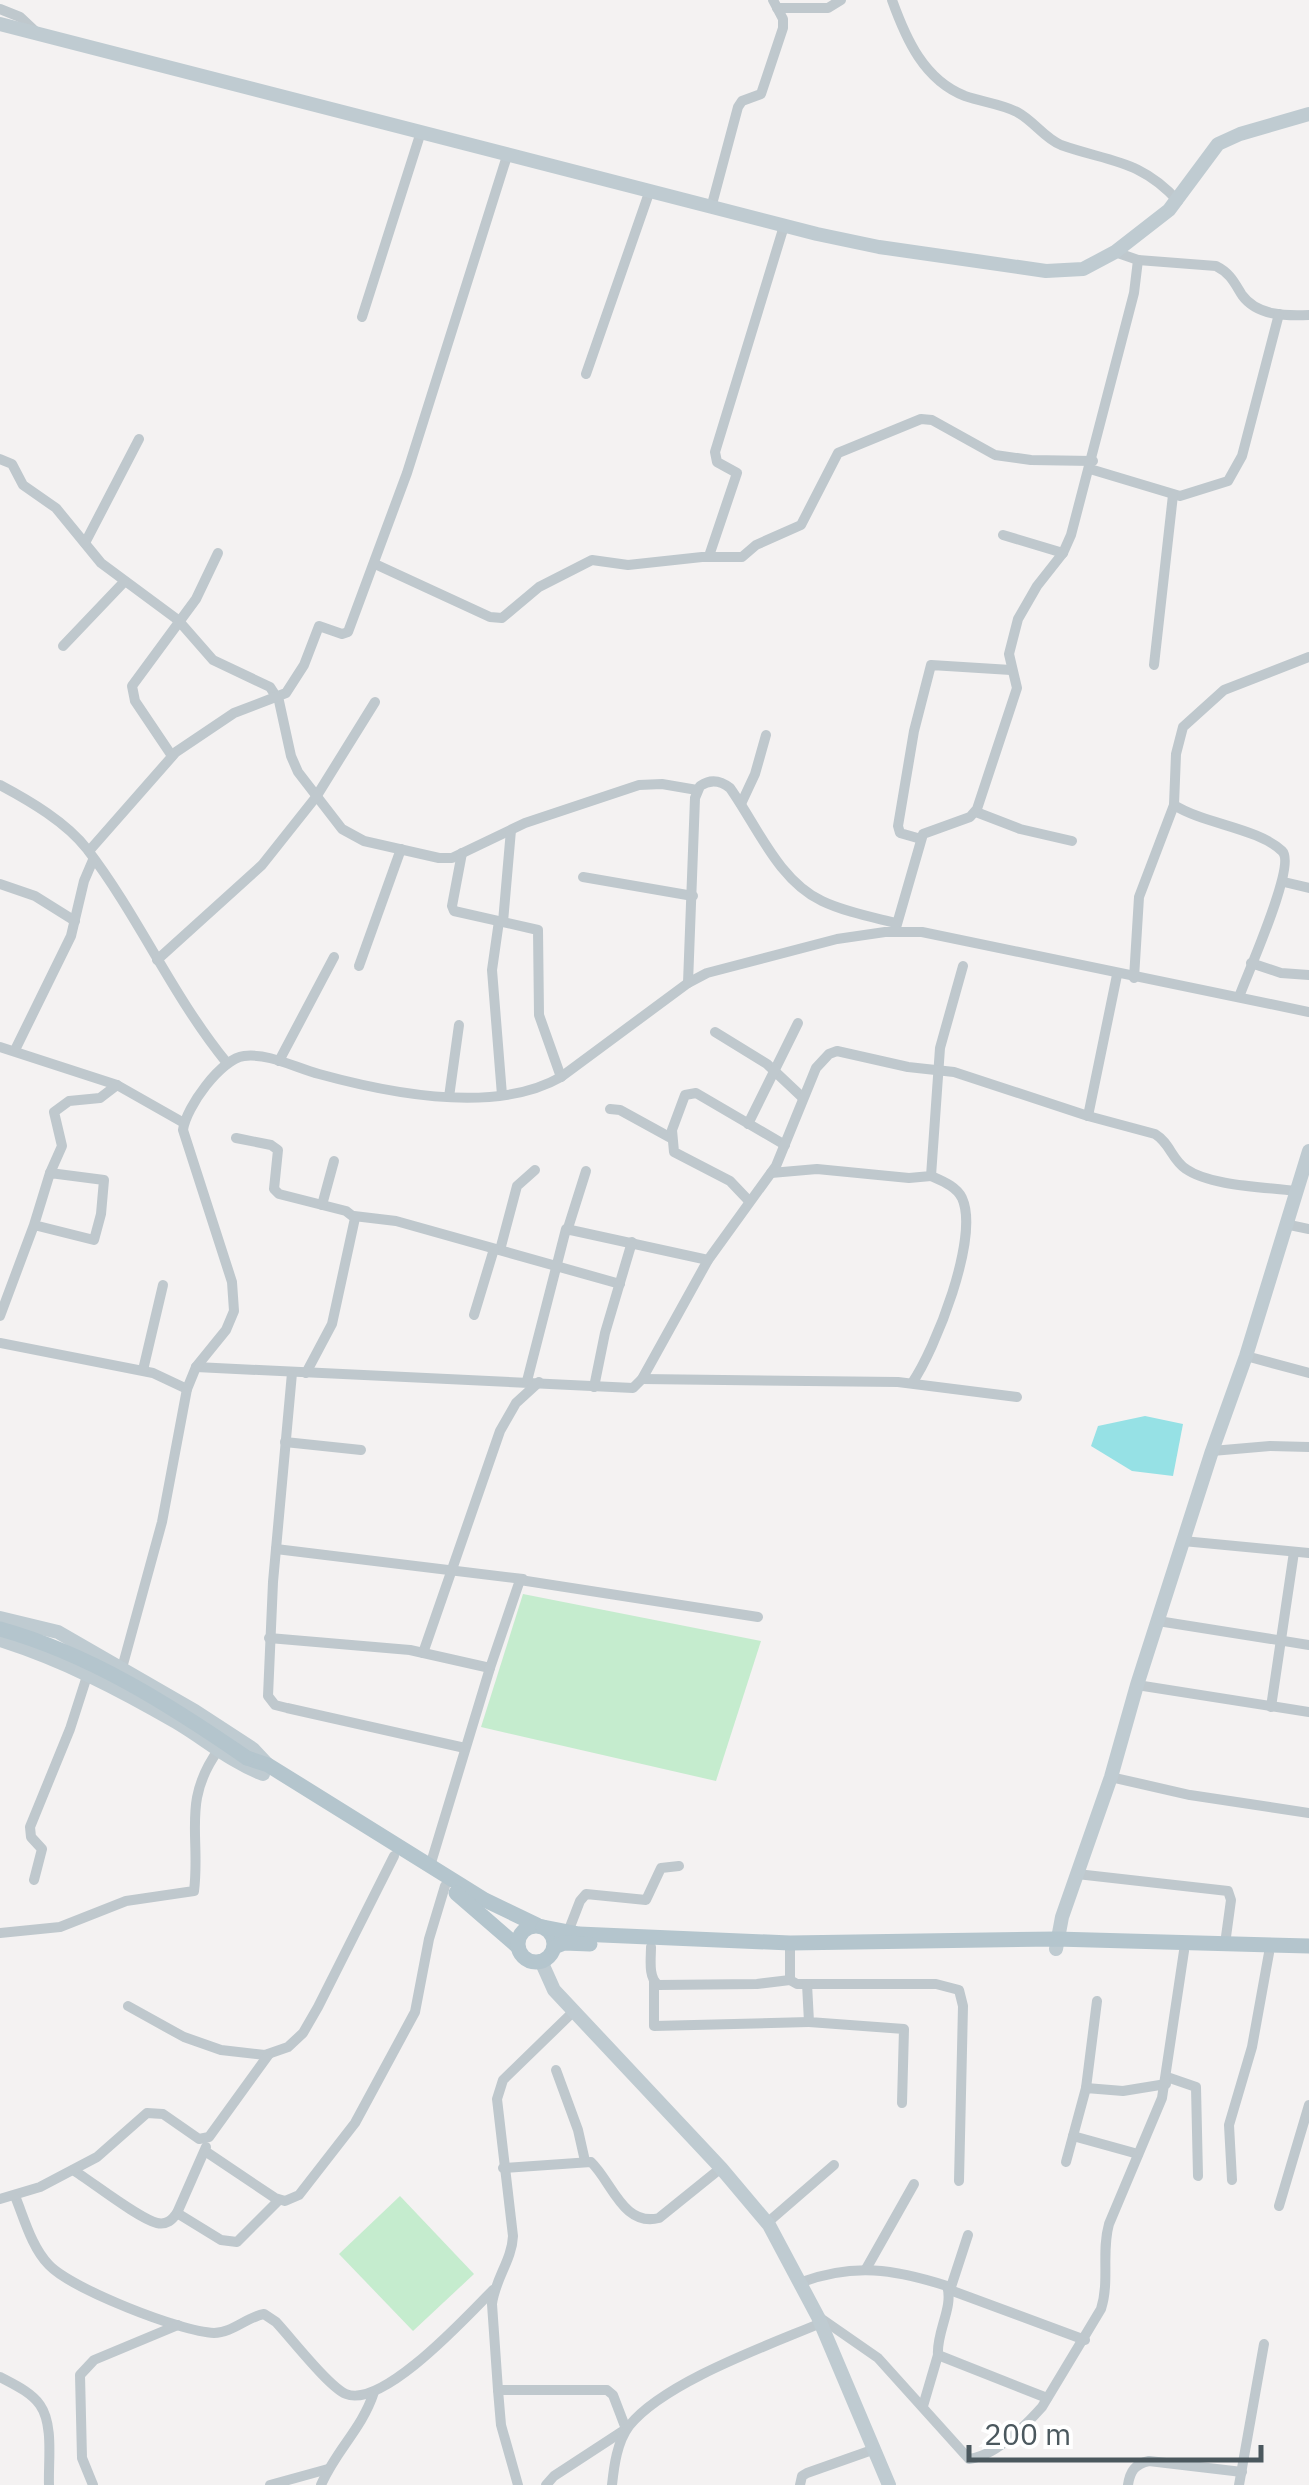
<svg xmlns="http://www.w3.org/2000/svg" width="1309" height="2485" viewBox="0 0 1309 2485" font-family="'IBM Plex Sans',sans-serif">
	<style>
		.green { fill: #c5ecce }
		.water { fill: #96e1e5 }
		.lines { fill: none; stroke-linecap: round; stroke-linejoin: round }
		.street { stroke: #bfc8cd; stroke-width: 10 }
		.secondary { stroke: #bfcbd1; stroke-width: 14 }
		.primary { stroke: #b4c5cd; stroke-width: 15 }
		.primary-bridge { stroke: #b4c5cd; stroke-width: 15 }
	</style>
	<rect width="100%" height="100%" fill="#f4f2f2"/>
	<!-- green -->
	<g class="green">
		<path d="M523,1594L761,1641L716,1781L481,1727Z"/>
		<path d="M400,2196L474,2274L413,2331L339,2254Z"/>
	</g>
	<!-- water -->
	<path class="water" d="M1145,1416L1183,1424L1173,1476L1132,1471L1091,1446L1098,1426Z"/>
	<g class="lines">
		<!-- street -->
		<g class="street">
			<path d="M892,0C906,39 924,80 965,96C982,102 1001,104 1017,112C1034,121 1044,138 1061,145C1109,162 1140,159 1178,201"/>
			<path d="M777,8H828L841,0"/>
			<path d="M0,9L20,17L37,33"/>
			<path d="M711,208L738,107L742,101L761,94L783,28V19L773,0"/>
			<path d="M1138,260L1216,266C1230,273 1234,282 1242,295C1257,316 1286,316 1309,315"/>
			<path d="M362,317L420,135"/>
			<path d="M586,374L649,193"/>
			<path d="M0,459L12,464L23,485L56,508L101,563L178,620L213,660L270,687L279,701L291,756L298,772L342,829L364,841L439,858H452L525,823L639,785L662,784L697,790"/>
			<path d="M1090,469L1180,496L1228,481L1242,456L1279,314"/>
			<path d="M1003,535L1063,553"/>
			<path d="M85,543L139,439"/>
			<path d="M709,556L737,473L717,462L715,452L784,226"/>
			<path d="M375,564L490,617L502,618L539,587L592,560L628,565L702,557H742L756,545L801,525L838,453L921,419L932,420L995,455L1031,460L1093,461"/>
			<path d="M63,646L124,582"/>
			<path d="M1154,665L1173,495"/>
			<path d="M172,756L135,701L132,686L196,599L218,553"/>
			<path d="M0,785C30,801 66,822 87,849C139,917 173,997 227,1063"/>
			<path d="M741,804L755,774L766,735"/>
			<path d="M976,812L1020,829L1072,841"/>
			<path d="M921,839L900,833L898,826L914,731L931,665L1011,670"/>
			<path d="M89,851L176,752L234,713L286,693L304,665L319,626L342,634L348,632L407,473L507,156"/>
			<path d="M462,853L452,906L454,911L538,930L539,1015L561,1077"/>
			<path d="M583,877L693,896"/>
			<path d="M1284,882L1309,888"/>
			<path d="M0,884L35,896L75,921"/>
			<path d="M499,921L492,970L502,1095"/>
			<path d="M503,922L511,830"/>
			<path d="M895,931L923,834L970,817L977,809L1017,688L1009,654L1018,619L1037,586L1063,553L1071,535L1134,293L1138,260L1115,252"/>
			<path d="M157,960L262,865L316,797L375,702"/>
			<path d="M1251,963L1281,973L1309,975"/>
			<path d="M359,966L401,849"/>
			<path d="M1134,978L1139,897L1174,805"/>
			<path d="M688,983L695,798L700,786C710,779 720,780 730,788C757,826 778,880 822,901C845,912 872,917 896,923"/>
			<path d="M1239,997C1247,974 1297,865 1282,851C1258,828 1204,824 1174,805L1176,754L1183,727L1224,690L1309,657"/>
			<path d="M715,1032L767,1064L802,1097"/>
			<path d="M0,1047L117,1085L184,1123"/>
			<path d="M15,1050L71,936L84,881L93,860"/>
			<path d="M279,1061L334,957"/>
			<path d="M449,1097L459,1025"/>
			<path d="M610,1109L620,1110L671,1138"/>
			<path d="M1088,1116L1117,975"/>
			<path d="M748,1124L798,1023"/>
			<path d="M236,1138L271,1145L278,1150L274,1189L279,1194L346,1211L355,1218L332,1324L306,1373"/>
			<path d="M50,1173L62,1146L54,1112L69,1101L100,1098L117,1085"/>
			<path d="M771,1173L817,1169L909,1178L931,1176L940,1048L963,966"/>
			<path d="M749,1201L730,1181L674,1152L672,1130L685,1095L696,1093L785,1145"/>
			<path d="M322,1205L334,1161"/>
			<path d="M354,1216L396,1221L620,1284"/>
			<path d="M1285,1224L1309,1229"/>
			<path d="M568,1228L586,1171"/>
			<path d="M500,1250L517,1186L535,1170"/>
			<path d="M474,1315L494,1249"/>
			<path d="M0,1316L34,1225L94,1240L101,1214L104,1180L50,1173L34,1225"/>
			<path d="M0,1343L153,1373L187,1389"/>
			<path d="M1246,1356L1309,1373"/>
			<path d="M196,1367L633,1388L642,1379L708,1260L776,1166L816,1068L829,1054L837,1051L908,1067L954,1072L1088,1116L1155,1134C1170,1143 1172,1160 1186,1169C1210,1186 1265,1187 1295,1191"/>
			<path d="M143,1370L163,1285"/>
			<path d="M292,1373L273,1582L268,1696L275,1705L287,1708L465,1748"/>
			<path d="M642,1379L898,1382L1017,1397"/>
			<path d="M527,1381L566,1229L708,1260"/>
			<path d="M912,1383C935,1350 980,1237 962,1198C956,1186 942,1181 931,1176"/>
			<path d="M594,1387L605,1333L632,1242"/>
			<path d="M285,1442L361,1450"/>
			<path d="M1212,1451L1270,1446L1309,1447"/>
			<path d="M1183,1541L1309,1553"/>
			<path d="M276,1549L523,1579"/>
			<path d="M1158,1621L1309,1645"/>
			<path d="M269,1638L410,1650L490,1668"/>
			<path d="M423,1653L500,1431L516,1403L539,1382"/>
			<path d="M122,1668L162,1522L187,1389L196,1367L226,1330L234,1311L232,1282L183,1130C186,1107 221,1059 244,1056C269,1053 296,1068 319,1074C388,1093 495,1115 561,1077L688,983L707,973L837,939L885,932H922L1309,1012"/>
			<path d="M1137,1685L1309,1712"/>
			<path d="M1271,1707L1294,1552"/>
			<path d="M1111,1777L1190,1795L1309,1813"/>
			<path d="M430,1866L490,1668L520,1580L758,1617"/>
			<path d="M1077,1874L1228,1891L1231,1900L1225,1944"/>
			<path d="M34,1880L42,1849L31,1837L30,1827L70,1729L88,1673"/>
			<path d="M568,1932L580,1901L586,1894L646,1900L661,1868L679,1866"/>
			<path d="M0,1933L60,1927L126,1901L194,1891C201,1836 181,1801 219,1749"/>
			<path d="M651,1947C651,1959 648,1977 658,1985L757,1984L790,1980"/>
			<path d="M790,1950V1980L797,1984H936L959,1990L963,2006L959,2181"/>
			<path d="M654,1981V2026L809,2022"/>
			<path d="M807,1984L809,2022L904,2029L902,2103"/>
			<path d="M128,2006L184,2037L221,2050L265,2055L288,2047L303,2033L318,2007L394,1856"/>
			<path d="M556,2070L578,2130L585,2161"/>
			<path d="M1167,2077L1196,2087L1198,2176"/>
			<path d="M1086,2088L1097,2001"/>
			<path d="M1073,2136L1138,2154"/>
			<path d="M205,2151L275,2198L285,2201L299,2195L355,2123L415,2012L429,1939L445,1886"/>
			<path d="M1066,2162L1086,2088L1123,2091L1166,2084"/>
			<path d="M503,2168L591,2162C612,2182 623,2227 659,2218L721,2168"/>
			<path d="M73,2170C91,2181 139,2219 157,2223C167,2225 172,2220 177,2213L206,2147"/>
			<path d="M1232,2180L1229,2125L1252,2047L1269,1953"/>
			<path d="M15,2196C24,2218 32,2248 49,2265C72,2289 181,2332 214,2333C232,2333 247,2317 264,2314L276,2322C291,2338 329,2387 346,2394C383,2409 468,2315 493,2290"/>
			<path d="M0,2199L40,2187L97,2157L147,2113L163,2114L199,2139L209,2137L269,2054"/>
			<path d="M1279,2206L1309,2105"/>
			<path d="M177,2213L221,2240L237,2242L279,2200"/>
			<path d="M767,2223L834,2165"/>
			<path d="M968,2235L950,2290L1085,2340"/>
			<path d="M866,2269L914,2184"/>
			<path d="M802,2282C854,2263 894,2269 947,2286C954,2307 936,2332 938,2355L1047,2398"/>
			<path d="M819,2317L878,2358L969,2459C995,2456 1025,2426 1042,2407L1101,2309C1110,2281 1101,2252 1109,2224L1162,2098L1184,1951"/>
			<path d="M0,2377C13,2384 31,2392 40,2405C54,2425 48,2462 49,2485"/>
			<path d="M498,2390L501,2425L518,2485"/>
			<path d="M923,2406L938,2355"/>
			<path d="M93,2485L82,2458L80,2375L94,2360L178,2325"/>
			<path d="M270,2485L328,2469"/>
			<path d="M321,2485C336,2450 362,2429 374,2392"/>
			<path d="M546,2485L554,2476L626,2429L613,2395L607,2390H498L492,2304C495,2279 512,2260 513,2236L497,2099L503,2080L574,2011"/>
			<path d="M612,2485C614,2466 617,2442 629,2426C664,2382 769,2345 821,2323"/>
			<path d="M800,2485L802,2476L807,2473L875,2449"/>
			<path d="M1128,2485C1130,2471 1135,2464 1149,2461L1242,2472"/>
			<path d="M1239,2485L1264,2344"/>
		</g>
		<!-- secondary -->
		<g class="secondary">
			<path d="M0,24L817,234L879,247L1046,271L1083,269L1115,252L1169,210L1218,144L1240,134L1309,114"/>
			<path d="M0,1618L58,1632L195,1711L253,1749L268,1765"/>
			<path d="M0,1640C63,1660 119,1689 176,1722C205,1739 231,1762 263,1774"/>
			<path d="M1056,1949L1062,1917L1111,1777L1137,1685L1212,1451L1246,1356L1309,1151"/>
			<path d="M541,1961L554,1990L721,2168L769,2225L818,2317L889,2485"/>
		</g>
		<!-- primary -->
		<g class="primary">
			<path d="M247,1758L268,1765L485,1900L537,1925"/>
			<path d="M456,1893L517,1946"/>
			<circle cx="536" cy="1944" r="18"/>
			<path d="M543,1927L579,1934L790,1943L1056,1939L1309,1946"/>
			<path d="M554,1947L564,1943L590,1944"/>
		</g>
		<!-- primary-bridge -->
		<path class="primary-bridge" d="M0,1629C90,1654 170,1705 247,1758"/>
	</g>
	<!-- scale -->
	<path d="M969 2445v15h292v-15" fill="none" stroke="#4b585e" stroke-width="5"/>
	<text x="984" y="2445" font-size="30" fill="#4b585e" stroke="#ffffff" stroke-width="8" paint-order="stroke">200 m</text>
</svg>
